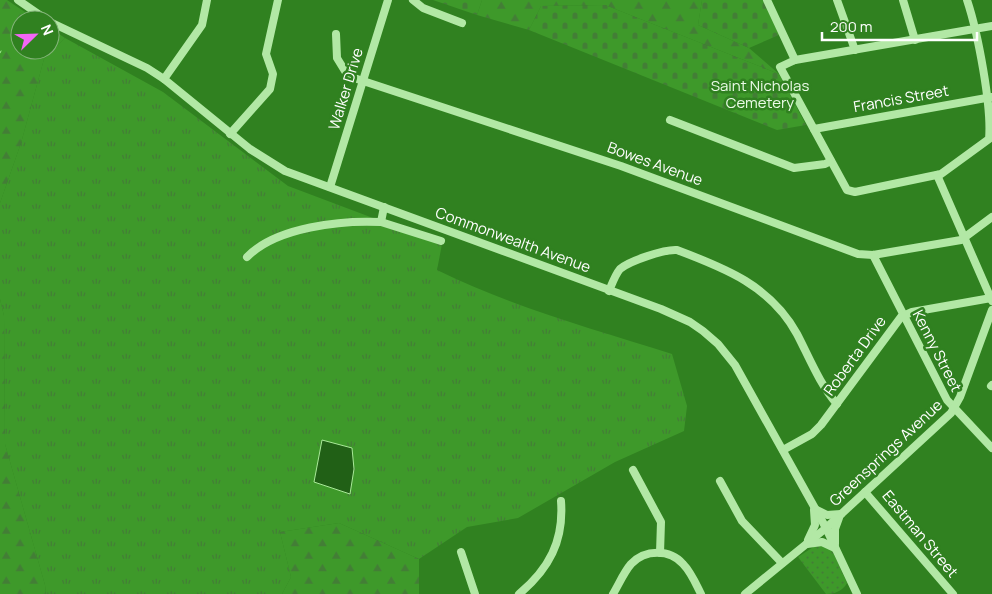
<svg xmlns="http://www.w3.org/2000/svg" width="992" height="594" viewBox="0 0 992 594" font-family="Manrope,sans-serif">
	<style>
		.grass { fill: url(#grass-tufts) }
		.forest { fill: url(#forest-firs) }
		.cemetery { fill: url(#cemetery-stones) }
		.park { fill: url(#park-dots) }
		.water { fill: #216016; stroke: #a9e999 }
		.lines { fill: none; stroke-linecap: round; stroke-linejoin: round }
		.stream { stroke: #a9e999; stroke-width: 1 }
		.minor { stroke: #b2e8a5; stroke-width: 8 }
		.labels { text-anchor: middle; stroke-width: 5; stroke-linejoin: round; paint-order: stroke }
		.park-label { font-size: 15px; fill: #ebfbe7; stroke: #308120 }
		.street-label { font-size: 15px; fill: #fff; stroke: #308120 }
	</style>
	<defs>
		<pattern id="grass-tufts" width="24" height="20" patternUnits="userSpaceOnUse" patternTransform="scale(1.25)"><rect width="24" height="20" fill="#3e992a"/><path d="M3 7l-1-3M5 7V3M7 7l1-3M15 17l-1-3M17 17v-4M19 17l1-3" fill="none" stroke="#437e36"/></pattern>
		<pattern id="forest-firs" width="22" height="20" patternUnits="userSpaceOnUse" patternTransform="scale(1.25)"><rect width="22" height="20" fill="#3e992a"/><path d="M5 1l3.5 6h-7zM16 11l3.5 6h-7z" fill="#437e36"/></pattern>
		<pattern id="cemetery-stones" width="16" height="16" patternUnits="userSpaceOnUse" patternTransform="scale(1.25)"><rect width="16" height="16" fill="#3e992a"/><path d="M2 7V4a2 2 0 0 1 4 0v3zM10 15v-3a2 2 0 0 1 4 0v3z" fill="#437e36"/></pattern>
		<pattern id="park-dots" width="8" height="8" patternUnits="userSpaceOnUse" patternTransform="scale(1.25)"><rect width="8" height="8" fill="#3e992a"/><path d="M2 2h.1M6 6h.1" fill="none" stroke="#437e36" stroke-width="1.8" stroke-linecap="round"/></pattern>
	</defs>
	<rect width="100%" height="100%" fill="#308120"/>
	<!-- grass -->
	<path class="grass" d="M65,38L163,92L288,186L442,244L437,270C512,307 593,329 672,354L687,406L684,431L615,462L518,518L467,527L419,559L339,523L280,532L291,577L282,594H46L45,585L5,444L4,316L0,299V203L21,143L44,59Z"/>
	<!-- forest -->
	<g class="forest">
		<path d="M0,0H7L37,20H20V50H50V28L65,38L44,59L21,143L0,203Z"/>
		<path d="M482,0H702L698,25L749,48L779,74L605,5L541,6L529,30L477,15Z"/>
		<path d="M0,299L4,316L5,444L45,585L46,594H0Z"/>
		<path d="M339,523L419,559V594H282L291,577L280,532Z"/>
	</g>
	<!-- cemetery -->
	<g class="cemetery">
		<path d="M433,0H482L477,15Z"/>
		<path d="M702,0H763L779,35L749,48L698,25Z"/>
		<path d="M605,5L779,74L806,125L777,130L529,30L541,6Z"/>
	</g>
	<!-- park -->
	<path class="park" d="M818,544L832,550L847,583C843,591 834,594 826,594L798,557Z"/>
	<!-- water -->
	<path class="water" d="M322,440L352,448L354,469L350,494L314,482Z"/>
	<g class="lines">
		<!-- stream -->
		<path class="stream" d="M0,53L1,51"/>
		<!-- minor -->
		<g class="minor">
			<path d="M18,0L47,20"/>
			<path d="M413,0L423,8L462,23"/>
			<path d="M767,0L795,60"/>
			<path d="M837,0L855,50"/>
			<path d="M903,0L915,40"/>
			<path d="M967,0C978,33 992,107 989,139L941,174L855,192L847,190L780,67L795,60C860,49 926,37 992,26"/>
			<path d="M50,22L147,68L164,79L250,149L285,171L661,309L690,322L703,331L718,344L735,365L826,528L857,594"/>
			<path d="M336,34L337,58L348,76L621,166L858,254L873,255L961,240L992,217"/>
			<path d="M164,79L202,25L207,0"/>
			<path d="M670,120L794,168L825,164L831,161"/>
			<path d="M814,129L992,97"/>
			<path d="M230,134L270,89L273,74L266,54L278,0"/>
			<path d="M937,175L992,301"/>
			<path d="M330,187L388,0"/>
			<path d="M381,222L441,241"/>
			<path d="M873,255L947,400L992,448"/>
			<path d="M247,257C276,227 342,220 381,222L384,207"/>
			<path d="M609,291C612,284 615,275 620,269C629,261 665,249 677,250C725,268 771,286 797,334C809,357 820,385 837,404"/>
			<path d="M991,386L992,385"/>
			<path d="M783,450L812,434L821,425L901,317L912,312L991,298"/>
			<path d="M633,470L661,522L660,553"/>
			<path d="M720,481L742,521L782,563"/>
			<path d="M865,492L953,594"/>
			<path d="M817,510L827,515L841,514"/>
			<path d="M808,540L815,525L814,510"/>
			<path d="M807,544L822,542L835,548"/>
			<path d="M835,544V529L839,518"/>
			<path d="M461,552L475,594"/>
			<path d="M519,594C549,569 564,541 561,501"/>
			<path d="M613,594C619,584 624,572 631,564C645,549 670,549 683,564C691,572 696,584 701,594"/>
			<path d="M745,594L826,528L951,413L960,397L992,310"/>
		</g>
	</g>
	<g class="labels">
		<!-- park labels -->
		<g class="park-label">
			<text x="760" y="91">Saint Nicholas<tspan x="760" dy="17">Cemetery</tspan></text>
		</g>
		<!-- street labels -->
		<g class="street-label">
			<text transform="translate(346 89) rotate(-73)" y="5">Walker Drive</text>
			<text transform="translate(901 99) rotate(-10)" y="5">Francis Street</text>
			<text transform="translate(655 164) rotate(20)" y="5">Bowes Avenue</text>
			<text transform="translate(513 240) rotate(20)" y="5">Commonwealth Avenue</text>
			<text transform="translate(937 351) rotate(63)" y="5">Kenny Street</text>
			<text transform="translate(855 356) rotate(-54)" y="5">Roberta Drive</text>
			<text transform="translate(886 453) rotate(-43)" y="5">Greensprings Avenue</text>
			<text transform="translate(920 534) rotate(50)" y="5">Eastman Street</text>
		</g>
	</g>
	<!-- north arrow -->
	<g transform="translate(35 35) rotate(67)"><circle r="24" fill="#308120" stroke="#83b379"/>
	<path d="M0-4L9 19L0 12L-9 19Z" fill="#f366f6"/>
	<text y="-8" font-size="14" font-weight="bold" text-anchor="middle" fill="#ffffff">N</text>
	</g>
	<!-- scale -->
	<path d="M822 32v8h155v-8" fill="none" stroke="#ffffff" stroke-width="2.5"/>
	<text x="830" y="32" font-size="15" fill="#ffffff" stroke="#308120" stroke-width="4" paint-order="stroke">200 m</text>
</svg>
